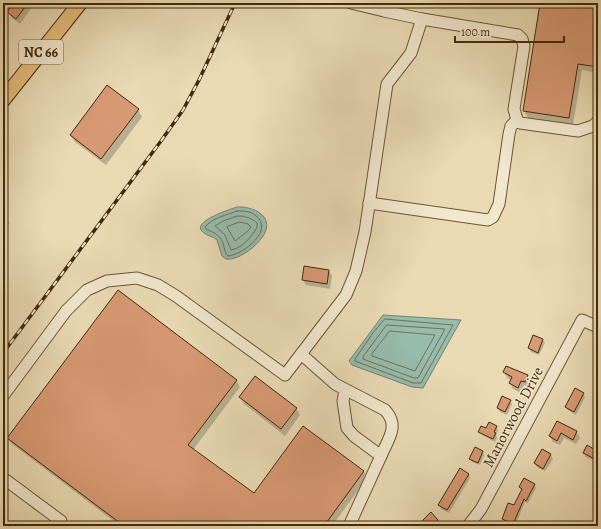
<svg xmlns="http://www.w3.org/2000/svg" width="601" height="529" viewBox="0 0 601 529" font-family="Alegreya,serif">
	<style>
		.water { fill: #97bbac; stroke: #75816a }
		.shadow { fill: #0003 }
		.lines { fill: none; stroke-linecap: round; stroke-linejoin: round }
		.shore { stroke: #6d725a; stroke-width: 1 }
		.building { fill: #d79973; stroke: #432a08 }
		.minor-casing { stroke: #6c5633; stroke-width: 13 }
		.major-casing { stroke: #432a08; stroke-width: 16 }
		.minor { stroke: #f1e7ce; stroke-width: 11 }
		.major { stroke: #e4bd7a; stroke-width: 14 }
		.rail-casing { stroke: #432a08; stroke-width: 3.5 }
		.rail { stroke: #f1e7ce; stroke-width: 2; stroke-dasharray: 6; stroke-linecap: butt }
		.labels { text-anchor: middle; stroke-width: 3; stroke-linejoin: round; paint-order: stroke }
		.shield { fill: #f1e7ce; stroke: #776343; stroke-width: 1 }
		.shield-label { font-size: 14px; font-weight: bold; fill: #432a08 }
		.street-label { font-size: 15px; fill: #432a08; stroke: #f1e7ce }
	</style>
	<rect width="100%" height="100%" fill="#e9dab4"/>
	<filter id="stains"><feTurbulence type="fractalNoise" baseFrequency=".005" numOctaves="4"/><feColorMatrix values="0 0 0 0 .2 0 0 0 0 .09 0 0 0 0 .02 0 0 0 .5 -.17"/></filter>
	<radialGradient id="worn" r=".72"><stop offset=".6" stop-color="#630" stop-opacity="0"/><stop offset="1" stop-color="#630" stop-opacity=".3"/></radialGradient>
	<!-- water -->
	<g class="water">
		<path d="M237,207C249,206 271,213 266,230C262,243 239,261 226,259L222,256L217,240C213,236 207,236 203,232C190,222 231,209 237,207Z"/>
		<path d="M383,315L461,320L423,388L412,387L352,365L349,361Z"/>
	</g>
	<!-- shadow -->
	<g class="shadow">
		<path d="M16,3H35L20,24L12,18L9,12Z"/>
		<path d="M541,3H598V73L582,70L573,125L528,118L524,111Z"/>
		<path d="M138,110L142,117L106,165L75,142L71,135Z"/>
		<path d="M3,215L6,217L9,223L3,233Z"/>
		<path d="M329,271L332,276L330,289L306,285L303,280Z"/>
		<path d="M543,340L545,343L539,355L531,352L529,348Z"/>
		<path d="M506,367L527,376L530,382L528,387L524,385L521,393L513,389L510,383L511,380L507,378L504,372Z"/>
		<path d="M598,370V379L596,375Z"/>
		<path d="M236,380L240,387L193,450L254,495L303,427L364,472L367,478L332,526H120L12,444L8,438Z"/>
		<path d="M583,394L585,397L576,415L568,410L566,407Z"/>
		<path d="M240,397L296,408L300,415L285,436L244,404Z"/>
		<path d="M503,398L510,401L512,404L507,415L500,412L498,408Z"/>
		<path d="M557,422L577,432L580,438L576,444L564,438L560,445L553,442L550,436Z"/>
		<path d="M496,426L498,430L496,435L497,438L495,442L482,435L480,432Z"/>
		<path d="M483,451L484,455L480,465L472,462L471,459Z"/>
		<path d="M542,451L551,455L553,459L545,471L537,467L535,463Z"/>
		<path d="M597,451L598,456L595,461L586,457L584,453Z"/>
		<path d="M469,475L470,478L449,513L441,509L439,505Z"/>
		<path d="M534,484L536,488L528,503L525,502L515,526L505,522L503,519L514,506L522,491L520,487Z"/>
		<path d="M437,520L439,523L437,526H423Z"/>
	</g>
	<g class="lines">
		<!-- shore -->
		<g class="shore">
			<path d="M237,211C244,211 250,211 255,215C276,230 242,255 228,256C225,253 225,251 224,247C222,236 215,233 206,229L205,227C212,218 227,215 237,211Z"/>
			<path d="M238,216C246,216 251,218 257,223V227C252,237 242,248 231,250L225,235L215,226L223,221Z"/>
			<path d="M240,222L248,224L251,227L248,231L235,241L227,227Z"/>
			<path d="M385,319L453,325L421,383H413L355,361V359L373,333Z"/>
			<path d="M387,325L445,329L418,378H414L363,359V357Z"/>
			<path d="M390,331L435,335L415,371L372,356V354Z"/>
		</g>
	</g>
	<!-- building -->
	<g class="building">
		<path d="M14,3H28L16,19L7,12Z"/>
		<path d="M540,3H598V67L578,64L569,118L523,111Z"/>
		<path d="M107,85L139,109L101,159L70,135Z"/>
		<path d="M304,266L329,270L327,284L302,280Z"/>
		<path d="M118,290L237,380L188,445L254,493L303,426L364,471L324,526H124L7,438Z"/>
		<path d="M533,335L543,339L538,353L528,348Z"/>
		<path d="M506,366L528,375L525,382L521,381L518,388L509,383L512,377L503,372Z"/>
		<path d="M255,376L297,408L281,429L239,397Z"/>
		<path d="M575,388L584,393L574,412L565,407Z"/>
		<path d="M502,396L511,400L505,412L497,408Z"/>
		<path d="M557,421L577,431L573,440L561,433L557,441L549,436Z"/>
		<path d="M489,422L497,426L494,432L496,433L493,439L478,432L481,426L486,428Z"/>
		<path d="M587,445L597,451L593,458L583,453Z"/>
		<path d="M475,447L483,451L478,463L469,459Z"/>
		<path d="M542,449L551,454L543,469L534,463Z"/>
		<path d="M460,468L469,474L447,510L438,505Z"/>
		<path d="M524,478L535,484L526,501L524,499L513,524L502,519L508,503L514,505L522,489L519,487Z"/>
		<path d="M431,512L438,520L432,526H423L420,523Z"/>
	</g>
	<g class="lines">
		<defs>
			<g id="minor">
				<path d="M351,3L384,11L422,19L518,35L522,39L524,46L514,109L517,120L520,123L578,131L593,126L598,121"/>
				<path d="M369,203L488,220L493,217L499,204L509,134L511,126L517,120"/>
				<path d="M301,354L335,384L385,410C400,426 388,439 381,456L354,436L347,428L343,401L345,390"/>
				<path d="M3,396L66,311L87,290L107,281L137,278L158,285L176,296L285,375L346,295L356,271L365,232L387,84L411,53L422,19"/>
				<path d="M3,478L61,521"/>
				<path d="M349,526L381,456"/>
				<path d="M468,526L481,509L582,320L598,327"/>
			</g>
			<path id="major" d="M3,100L80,3"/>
		</defs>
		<!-- minor casing -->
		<use href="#minor" class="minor-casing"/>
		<!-- major casing -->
		<use href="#major" class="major-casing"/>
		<!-- minor -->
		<use href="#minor" class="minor"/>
		<!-- major -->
		<use href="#major" class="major"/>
		<defs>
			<path id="rail" d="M3,353L161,141L183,110L199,80L235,3"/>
		</defs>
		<!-- rail casing -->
		<use href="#rail" class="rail-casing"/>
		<!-- rail -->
		<use href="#rail" class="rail"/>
	</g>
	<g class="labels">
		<!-- shield labels -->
		<rect class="shield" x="19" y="40" width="44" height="24" rx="3"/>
		<g class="shield-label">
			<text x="41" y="57">NC 66</text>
		</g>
		<!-- street labels -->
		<g class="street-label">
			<text transform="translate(513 417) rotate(-62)" y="5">Manorwood Drive</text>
		</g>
	</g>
	<!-- margin -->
	<rect width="601" height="529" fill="none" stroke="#e9dab4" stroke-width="16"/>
	<rect x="4" y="4" width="593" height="521" fill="none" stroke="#432a08" stroke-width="2"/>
	<rect x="8" y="8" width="585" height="513" fill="none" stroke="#432a08"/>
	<!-- scale -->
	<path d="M455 36v6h109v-6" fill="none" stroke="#432a08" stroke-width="2"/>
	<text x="461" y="36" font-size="12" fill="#432a08" stroke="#f1e7ce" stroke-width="3" paint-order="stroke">100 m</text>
	<rect width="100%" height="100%" filter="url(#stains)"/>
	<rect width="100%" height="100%" fill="url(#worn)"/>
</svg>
